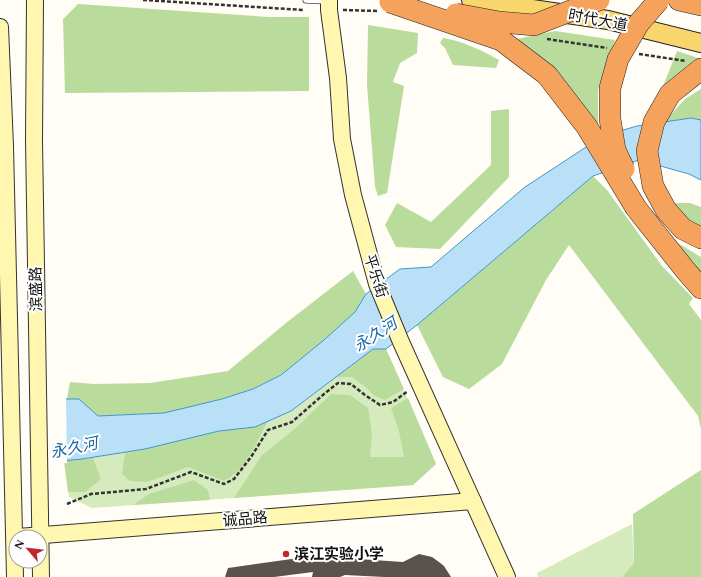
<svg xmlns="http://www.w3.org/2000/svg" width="701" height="577" viewBox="0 0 701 577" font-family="Spectral,'Noto Sans SC',serif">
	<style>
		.green { fill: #d5ebbd }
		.forest { fill: #b9dc9c }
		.water { fill: #b9e0f7; stroke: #3f96cf }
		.pier { fill: #fffdf5 }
		.building { fill: #5a524d }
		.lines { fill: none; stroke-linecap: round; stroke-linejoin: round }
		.lane-casing { stroke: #444; stroke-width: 7 }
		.secondary-casing { stroke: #333; stroke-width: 18 }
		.primary-casing { stroke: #222; stroke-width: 20 }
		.highway-casing { stroke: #222; stroke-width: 22 }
		.path { stroke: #333; stroke-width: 2.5; stroke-dasharray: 4 2; stroke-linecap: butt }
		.lane { stroke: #fff; stroke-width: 5.5 }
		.secondary { stroke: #fff6b0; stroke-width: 16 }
		.primary { stroke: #f9d66b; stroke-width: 18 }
		.highway { stroke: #f5a25d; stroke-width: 21 }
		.highway-bridge-casing { stroke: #222; stroke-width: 22; stroke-linecap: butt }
		.highway-bridge { stroke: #f5a25d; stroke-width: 21 }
		.poi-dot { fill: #c4262e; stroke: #fff; stroke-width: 1.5 }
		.labels { text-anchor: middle; stroke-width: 4; stroke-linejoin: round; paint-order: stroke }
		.street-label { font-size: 15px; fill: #111; stroke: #fff }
		.poi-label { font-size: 15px; font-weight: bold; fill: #111; stroke: #fff; text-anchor: start }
		.water-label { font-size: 16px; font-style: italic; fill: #1768a6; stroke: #fff }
	</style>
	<rect width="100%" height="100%" fill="#fffdf5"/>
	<!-- green -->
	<g class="green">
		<path d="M373,349H386L436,464L413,485L92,508L69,497L64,461L145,449L255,427L291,411Z"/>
		<path d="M632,524L634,563L622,577H538L537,573Z"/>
	</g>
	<!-- forest -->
	<g class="forest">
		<path d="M78,4L269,17H309V91L65,93L63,19Z"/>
		<path d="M368,25L418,33L417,53L400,63L393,82L404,86L387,193L378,196L375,187L367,85Z"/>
		<path d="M555,31L615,40L598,90V124L571,90L512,40Z"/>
		<path d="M443,38C463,41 481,50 499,60L496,68L453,65L445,48L440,43Z"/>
		<path d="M677,51L701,59L661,91Z"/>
		<path d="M701,89V120L691,118L664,122L685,99Z"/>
		<path d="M509,109V177L440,249L396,247L385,225L397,203L431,222L491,165V111Z"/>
		<path d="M593,176L607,190L662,266L693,298L689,304L701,320V429L698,416L569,245L546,280L502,364L469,389L443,377L417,325Z"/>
		<path d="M672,203H690L701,207V237Z"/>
		<path d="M671,239L701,257V277Z"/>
		<path d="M353,271L366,294L355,312L324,340L281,375L253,389L222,399L164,413L98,416L79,399H67L70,382L94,384L150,383L228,371L286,323Z"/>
		<path d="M373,349H386L404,389L385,400L375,396L364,386L352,377H337Z"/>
		<path d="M331,394L350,395L368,408L372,435L370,457H404L399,431L391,408L408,398L436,464L413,485L234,498L262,455L296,428Z"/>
		<path d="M268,421C257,441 246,470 224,481L188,467L164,476L147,482L130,481L122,474L125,453L145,449L219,431L255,427Z"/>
		<path d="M93,458L101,479L85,492H68L64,461Z"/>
		<path d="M701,470V577H622L634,563L633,514Z"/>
		<path d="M194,480L208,490L210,500L133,505L149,494Z"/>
	</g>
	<!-- water -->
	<path class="water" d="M691,118L701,120V180L689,174L639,160L593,176L417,325L386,349H373L291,411L255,427L219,431L145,449L82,459L0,467V411L67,399H79L98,416L164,413L222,399L253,389L281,375L324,340L355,312L366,294L400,269L431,267L525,187L603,136L637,126Z"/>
	<!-- pier -->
	<path class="pier" d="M66,397L67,463L0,469V409Z"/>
	<!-- building -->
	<path class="building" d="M419,554L432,557L439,562L444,566L451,577H384L345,575L340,577H312L313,572L274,577H225L228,568L313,556L403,562Z"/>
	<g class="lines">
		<defs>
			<path id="lane" d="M306,0L327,1"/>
			<g id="secondary">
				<path d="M35,0L34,140L41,577"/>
				<path d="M329,0V10L338,78L342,139L353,195L377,284L401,342L507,577"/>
				<path d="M0,27L5,146L15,577"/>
				<path d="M18,537L473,501"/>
			</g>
			<path id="primary" d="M471,0L608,20L701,43"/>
			<g id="highway">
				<path d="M679,0L701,5"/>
				<path d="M701,69L670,94L654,122L647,151L653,186L666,210L683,229L701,238"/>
				<path d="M636,208L686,271L701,288"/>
			</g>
		</defs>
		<!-- lane casing -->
		<use href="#lane" class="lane-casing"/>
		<!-- secondary casing -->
		<use href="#secondary" class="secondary-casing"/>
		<!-- primary casing -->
		<use href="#primary" class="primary-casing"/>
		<!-- highway casing -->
		<use href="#highway" class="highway-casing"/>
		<!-- path -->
		<g class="path">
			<path d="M143,0L304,10"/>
			<path d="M343,10L378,11"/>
			<path d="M547,39L607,48"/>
			<path d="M639,54L686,61"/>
			<path d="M67,504L91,494L146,489L191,472L224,484L234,479L251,457L268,430L292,422L324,394L338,383L351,384L365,395L380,405L393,402L408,391"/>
		</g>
		<!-- lane -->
		<use href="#lane" class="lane"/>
		<!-- secondary -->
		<use href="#secondary" class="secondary"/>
		<!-- primary -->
		<use href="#primary" class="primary"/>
		<!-- highway -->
		<use href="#highway" class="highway"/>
		<defs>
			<g id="highway-bridge">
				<path d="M390,2L501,40L547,75L587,127L636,208"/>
				<path d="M456,14L499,22L534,25L599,0"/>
				<path d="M624,169L615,150L610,119V88L618,59L639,23L659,0"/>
			</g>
		</defs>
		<!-- highway-bridge casing -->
		<use href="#highway-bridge" class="highway-bridge-casing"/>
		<!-- highway-bridge -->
		<use href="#highway-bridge" class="highway-bridge"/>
	</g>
	<!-- markers -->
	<circle class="poi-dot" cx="286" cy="554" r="4"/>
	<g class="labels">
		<!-- street labels -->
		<g class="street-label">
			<text transform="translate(598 20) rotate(11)" y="5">时代大道</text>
			<text transform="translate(376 276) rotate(72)" y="5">平乐街</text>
			<text transform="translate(36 289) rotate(-91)" y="5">滨盛路</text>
			<text transform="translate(245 519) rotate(-5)" y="5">诚品路</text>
		</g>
		<!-- poi labels -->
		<g class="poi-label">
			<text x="294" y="559">滨江实验小学</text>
		</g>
		<!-- water labels -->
		<g class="water-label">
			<text transform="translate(375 334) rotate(-33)" y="6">永久河</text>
			<text transform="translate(74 447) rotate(-12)" y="6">永久河</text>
		</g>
	</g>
	<!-- north arrow -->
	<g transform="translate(28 549) rotate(298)"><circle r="19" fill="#ffffff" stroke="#a0a0a0"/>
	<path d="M0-3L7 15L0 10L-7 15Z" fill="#c4262e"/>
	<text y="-6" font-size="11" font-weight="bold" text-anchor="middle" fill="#111111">N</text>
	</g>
</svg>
